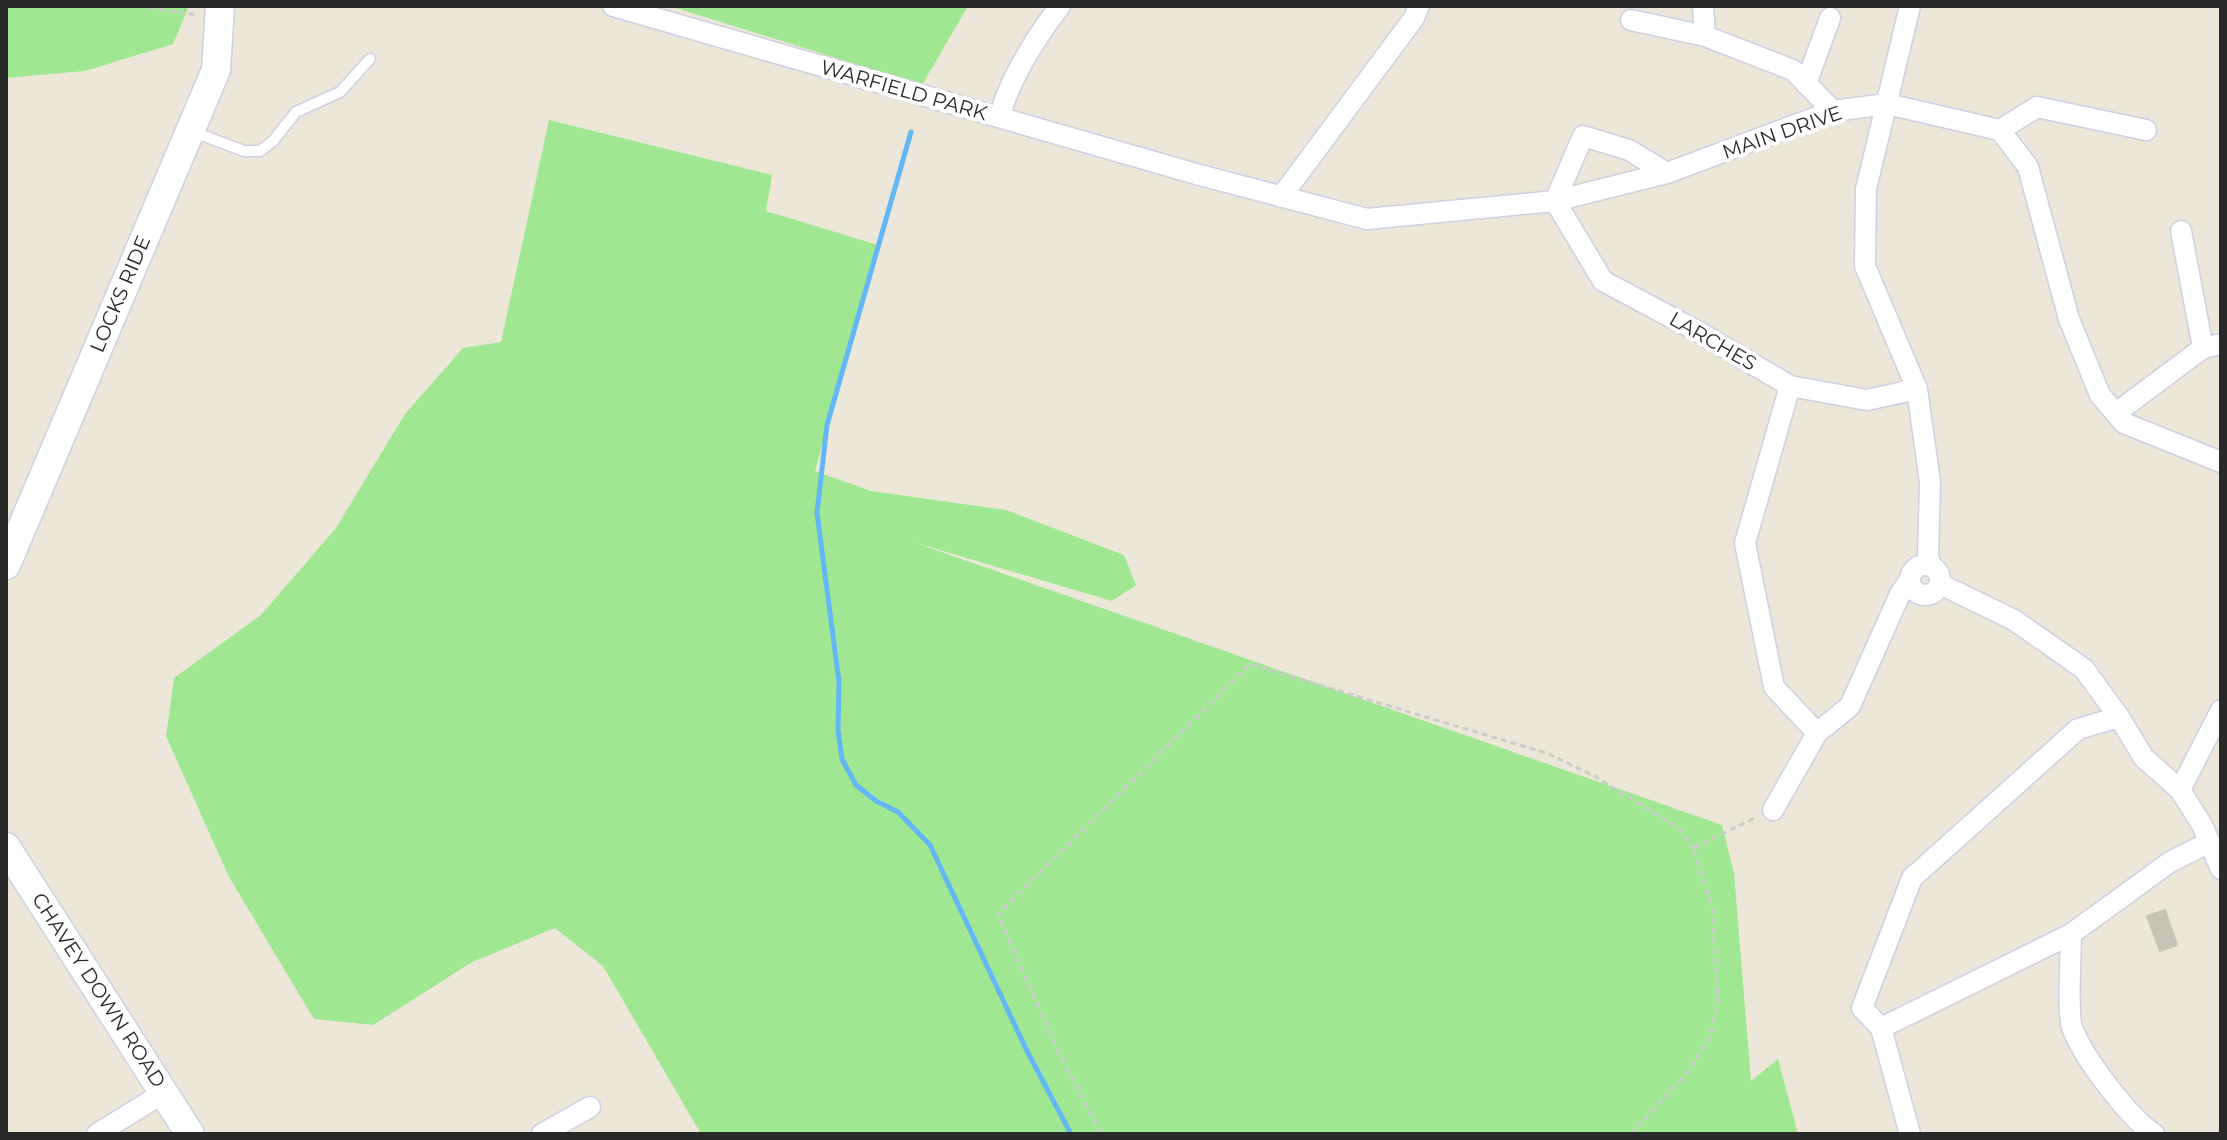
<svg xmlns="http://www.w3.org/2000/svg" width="2227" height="1140" viewBox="0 0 2227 1140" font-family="Montserrat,sans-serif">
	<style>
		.green { fill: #a0e791 }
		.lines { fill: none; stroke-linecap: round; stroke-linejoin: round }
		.stream { stroke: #64b7f6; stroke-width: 5 }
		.building { fill: #c7c4b9; stroke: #c8c4b3; stroke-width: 2 }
		.service-casing { stroke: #cfcfe3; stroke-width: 13 }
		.minor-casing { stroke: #cfcfe3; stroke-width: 23 }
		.secondary-casing { stroke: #cfcfe3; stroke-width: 31 }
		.path { stroke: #ccc; stroke-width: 3; stroke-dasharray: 6 4; stroke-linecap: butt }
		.service { stroke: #fff; stroke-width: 10 }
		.minor { stroke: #fff; stroke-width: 20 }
		.secondary { stroke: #fff; stroke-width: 28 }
		.labels { text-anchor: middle; stroke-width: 8; stroke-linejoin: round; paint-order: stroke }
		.street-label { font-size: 20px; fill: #292929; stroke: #fff }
	</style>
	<rect width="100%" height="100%" fill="#ece7d9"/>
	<!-- green -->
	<g class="green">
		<path d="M6,6H189L173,44L85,71L6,78Z"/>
		<path d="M670,6H968L922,85Z"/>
		<path d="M549,120L772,175L766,211L878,245L815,471L871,491L1006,510L1124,555L1136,585L1112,601L913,542L1722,825L1734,873L1751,1081L1778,1059L1798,1134H701L603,966L555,928L472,962L373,1025L314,1019L229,877L166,736L174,678L261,615L336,528L405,414L463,348L501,342Z"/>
	</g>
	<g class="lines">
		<!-- stream -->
		<path class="stream" d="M911,132L827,425L817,513L839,682L838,731L842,759L856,785L876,801L898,812L930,845L1027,1051L1071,1134"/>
	</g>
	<!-- building -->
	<path class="building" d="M2165,910L2177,945L2160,951L2147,916Z"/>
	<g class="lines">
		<defs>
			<path id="service" d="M191,131L244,151H260L273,141L296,112L340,92L370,59"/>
			<g id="minor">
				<path d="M613,6L1196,174L1367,219L1555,201L1667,173L1833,111L1887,104L2000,130L2028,167L2069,319L2100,395L2124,423L2221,462"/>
				<path d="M1703,6L1705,36"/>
				<path d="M1910,6L1866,189L1865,266L1917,389L1930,482L1928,556L1931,566"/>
				<path d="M1631,20L1705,36L1793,70L1833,111"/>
				<path d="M1806,84L1830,18"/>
				<path d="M1000,117C1007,83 1038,34 1060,6"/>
				<path d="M2000,130L2037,107L2146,130"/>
				<path d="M1667,173L1629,150L1583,136L1555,201L1603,281L1697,331L1790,386L1867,400L1917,389"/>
				<path d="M1281,197L1414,18L1419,6"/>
				<path d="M2181,231L2203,348"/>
				<path d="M2116,413L2203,348L2221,344"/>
				<circle cx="1925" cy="580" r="15"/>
				<path d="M1940,584L2014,620L2084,669L2119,717L2144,758L2180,790L2202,825L2221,869"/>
				<path d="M1817,733L1850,706L1900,594L1909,581"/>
				<path d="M2180,790L2221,710"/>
				<path d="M1773,810L1817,733L1774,687L1745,543L1790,386"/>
				<path d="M2071,934C2071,954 2067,1012 2072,1027C2082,1056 2129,1118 2154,1134"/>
				<path d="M1881,1028L2071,934L2170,862L2210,842"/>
				<path d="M97,1134L165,1092"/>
				<path d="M542,1134L590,1107"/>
				<path d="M1910,1134L1881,1028L1862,1008L1912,878L2078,729L2119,717"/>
			</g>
			<g id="secondary">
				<path d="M6,565L216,70L220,6"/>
				<path d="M6,847L190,1134"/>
			</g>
		</defs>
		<!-- service casing -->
		<use href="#service" class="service-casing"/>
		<!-- minor casing -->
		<use href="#minor" class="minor-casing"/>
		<!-- secondary casing -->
		<use href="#secondary" class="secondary-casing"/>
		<!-- path -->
		<g class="path">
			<path d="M139,6L198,15"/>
			<path d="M1101,1134L1062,1059L998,914L1250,664L1549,754L1596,777L1679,828L1693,848"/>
			<path d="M1631,1134L1687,1073L1710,1037L1718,1004L1712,906L1693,848L1755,818"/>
		</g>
		<!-- service -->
		<use href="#service" class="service"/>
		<!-- minor -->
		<use href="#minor" class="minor"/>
		<!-- secondary -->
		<use href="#secondary" class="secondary"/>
	</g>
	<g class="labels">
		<!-- street labels -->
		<g class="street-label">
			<text transform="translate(904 90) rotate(16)" y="7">WARFIELD PARK</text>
			<text transform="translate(1782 132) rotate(-19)" y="7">MAIN DRIVE</text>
			<text transform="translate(120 294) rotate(-67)" y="7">LOCKS RIDE</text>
			<text transform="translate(1713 341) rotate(30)" y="7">LARCHES</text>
			<text transform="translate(99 990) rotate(57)" y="7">CHAVEY DOWN ROAD</text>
		</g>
	</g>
	<!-- border -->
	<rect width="2227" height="1140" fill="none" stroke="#292929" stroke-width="16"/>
</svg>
